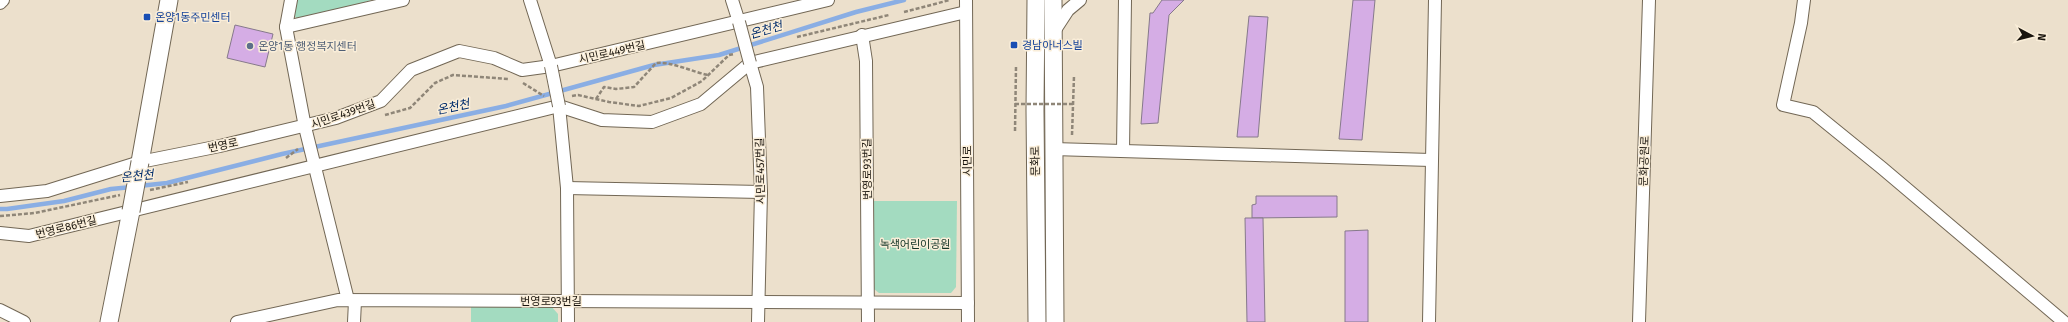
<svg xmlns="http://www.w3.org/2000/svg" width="2068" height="322" viewBox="0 0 2068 322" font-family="'Fira Sans','Noto Sans KR',sans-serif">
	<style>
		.green { fill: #a3dbc0 }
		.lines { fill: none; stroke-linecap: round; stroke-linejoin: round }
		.stream { stroke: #8aaee4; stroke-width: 4.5 }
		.building { fill: #d5ade5; stroke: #86798b }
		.street-casing { stroke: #726755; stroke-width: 14 }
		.secondary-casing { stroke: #726755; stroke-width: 19 }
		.path { stroke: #8f8678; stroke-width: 2.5; stroke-dasharray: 4 2; stroke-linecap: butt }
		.street { stroke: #fff; stroke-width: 12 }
		.secondary { stroke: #fff; stroke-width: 17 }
		.street-bridge-casing { stroke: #726755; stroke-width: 14; stroke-linecap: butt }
		.secondary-bridge-casing { stroke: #726755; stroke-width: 19; stroke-linecap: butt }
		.path-bridge { stroke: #8f8678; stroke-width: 2.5; stroke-dasharray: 4 2; stroke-linecap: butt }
		.street-bridge { stroke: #fff; stroke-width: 12 }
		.secondary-bridge { stroke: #fff; stroke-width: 17 }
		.transit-dot { fill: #1a4fb4; stroke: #faeed9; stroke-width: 1.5 }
		.service-dot { fill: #5c6f8a; stroke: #faeed9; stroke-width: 1.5 }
		.labels { text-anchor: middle; stroke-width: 3; stroke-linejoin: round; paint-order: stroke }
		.transit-label { font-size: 11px; fill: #164399; stroke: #faeed9; text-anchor: start }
		.service-label { font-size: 11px; fill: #4e5e75; stroke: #faeed9; text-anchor: start }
		.street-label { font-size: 11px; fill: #19140d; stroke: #faeed9 }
		.park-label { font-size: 11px; fill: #133527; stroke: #faeed9 }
		.water-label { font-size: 12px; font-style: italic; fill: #002c6b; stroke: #faeed9 }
	</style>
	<rect width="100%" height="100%" fill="#ece0cc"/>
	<!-- green -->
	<g class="green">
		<path d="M295,0H372L299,20L292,14Z"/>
		<path d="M874,201H957L956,287L951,293H879L874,289Z"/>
		<path d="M551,306L558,314V322H471V307Z"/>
	</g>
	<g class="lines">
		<!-- stream -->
		<g class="stream">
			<path d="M139,186L167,183L282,154L506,106L654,65L719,55L856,12L904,0"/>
			<path d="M0,209H7L64,201L111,189L132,187"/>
		</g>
	</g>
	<!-- building -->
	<g class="building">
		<path d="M1162,0H1184L1169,15L1158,123L1141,124L1150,13H1153Z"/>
		<path d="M1353,0H1375L1362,140L1339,139Z"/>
		<path d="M1249,16L1268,17L1258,137H1237Z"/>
		<path d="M235,25L273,34L265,67L227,58Z"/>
		<path d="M1256,196H1337V217L1252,218V205L1256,204Z"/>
		<path d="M1245,218H1263L1265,322H1247Z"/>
		<path d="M1368,230V322H1345V231Z"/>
	</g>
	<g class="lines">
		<defs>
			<g id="street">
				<path d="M291,0L286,27L305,127L348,300"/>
				<path d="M530,0L551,66"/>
				<path d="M732,0L739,22"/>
				<path d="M966,0L968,322"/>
				<path d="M1804,0L1801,23L1783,105L1813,112L1882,168L2064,322"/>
				<path d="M0,3L3,0"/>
				<path d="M286,27L403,0"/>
				<path d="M1053,33L1068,10L1080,0"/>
				<path d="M862,35L866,61L868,322"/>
				<path d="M750,63L757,87L761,192L758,322"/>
				<path d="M559,106L567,188L568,322"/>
				<path d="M1053,149L1431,160"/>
				<path d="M1123,151L1125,0"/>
				<path d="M567,188L761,192"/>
				<path d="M0,196L47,191L140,162L220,146L336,118L381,101L411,70L459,51L494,58L522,70L551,66L828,0"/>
				<path d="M0,233L29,236L559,106L602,120L652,122L701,104L750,63L966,12"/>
				<path d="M0,310L24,322"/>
				<path d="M237,322L338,300L968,303"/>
				<path d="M354,322L355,301"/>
				<path d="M1429,322L1435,0"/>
				<path d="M1639,322L1649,0"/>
			</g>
			<g id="secondary">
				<path d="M1036,0L1035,110L1037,322"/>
				<path d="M1053,0L1055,322"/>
				<path d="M140,162L169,0"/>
				<path d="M109,322L131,211"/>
			</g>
		</defs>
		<!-- street casing -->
		<use href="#street" class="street-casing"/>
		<!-- secondary casing -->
		<use href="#secondary" class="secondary-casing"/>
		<!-- path -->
		<g class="path">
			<path d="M904,12L950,0"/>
			<path d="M797,37L889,15"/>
			<path d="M523,83L544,96"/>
			<path d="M572,96L578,95L609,102L639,106L671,98L702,81L729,55L734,54"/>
			<path d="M596,99L604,87L616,89L634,87L656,63C670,61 693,72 708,75"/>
			<path d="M385,115L410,108L435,83L453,75L509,79"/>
			<path d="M1015,131L1016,66"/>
			<path d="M1072,135L1074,76"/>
			<path d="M286,158L298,149"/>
			<path d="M150,190L188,182"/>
			<path d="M0,216L35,213L120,195"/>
		</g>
		<!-- street -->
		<use href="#street" class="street"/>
		<!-- secondary -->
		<use href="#secondary" class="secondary"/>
		<defs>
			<g id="street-bridge">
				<path d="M739,22L750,63"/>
				<path d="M551,66L559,106"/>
			</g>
			<path id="secondary-bridge" d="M131,211L140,162"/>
		</defs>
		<!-- street-bridge casing -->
		<use href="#street-bridge" class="street-bridge-casing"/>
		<!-- secondary-bridge casing -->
		<use href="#secondary-bridge" class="secondary-bridge-casing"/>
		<!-- path-bridge -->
		<path class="path-bridge" d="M1015,104H1073"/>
		<!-- street-bridge -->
		<use href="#street-bridge" class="street-bridge"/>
		<!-- secondary-bridge -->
		<use href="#secondary-bridge" class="secondary-bridge"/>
	</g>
	<!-- markers -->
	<g class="transit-dot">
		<rect x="143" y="13" width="8" height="8" rx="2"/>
		<rect x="1010" y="41" width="8" height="8" rx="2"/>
	</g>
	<circle class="service-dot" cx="250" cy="46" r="4"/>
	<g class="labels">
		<!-- transit labels -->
		<g class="transit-label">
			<text x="155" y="21">온양1동주민센터</text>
			<text x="1022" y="49">경남아너스빌</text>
		</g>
		<!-- service labels -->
		<g class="service-label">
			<text x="258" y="50">온양1동 행정복지센터</text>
		</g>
		<!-- street labels -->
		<g class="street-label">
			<text transform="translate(612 52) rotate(-13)" y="4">시민로449번길</text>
			<text transform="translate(343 114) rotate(-19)" y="4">시민로439번길</text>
			<text transform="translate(223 145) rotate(-12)" y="4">번영로</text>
			<text transform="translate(967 161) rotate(-90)" y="4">시민로</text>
			<text transform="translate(1035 161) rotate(-91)" y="4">문화로</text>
			<text transform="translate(1644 161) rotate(-88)" y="4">문화공원로</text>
			<text transform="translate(867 169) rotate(-91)" y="4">번영로93번길</text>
			<text transform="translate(760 171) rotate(-91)" y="4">시민로457번길</text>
			<text transform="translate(66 227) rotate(-14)" y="4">번영로86번길</text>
			<text x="551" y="305">번영로93번길</text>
		</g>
		<!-- park labels -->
		<g class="park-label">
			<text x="915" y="248">녹색어린이공원</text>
		</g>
		<!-- water labels -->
		<g class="water-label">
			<text transform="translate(766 30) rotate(-16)" y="4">온천천</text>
			<text transform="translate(453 107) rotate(-12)" y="4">온천천</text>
			<text transform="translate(137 176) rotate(-6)" y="4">온천천</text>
		</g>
	</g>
	<!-- north arrow -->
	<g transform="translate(2032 36) rotate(97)" stroke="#faeed9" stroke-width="3" paint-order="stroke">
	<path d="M0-3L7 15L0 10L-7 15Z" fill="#19140d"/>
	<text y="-6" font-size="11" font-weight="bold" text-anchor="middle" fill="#19140d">N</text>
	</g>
</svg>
